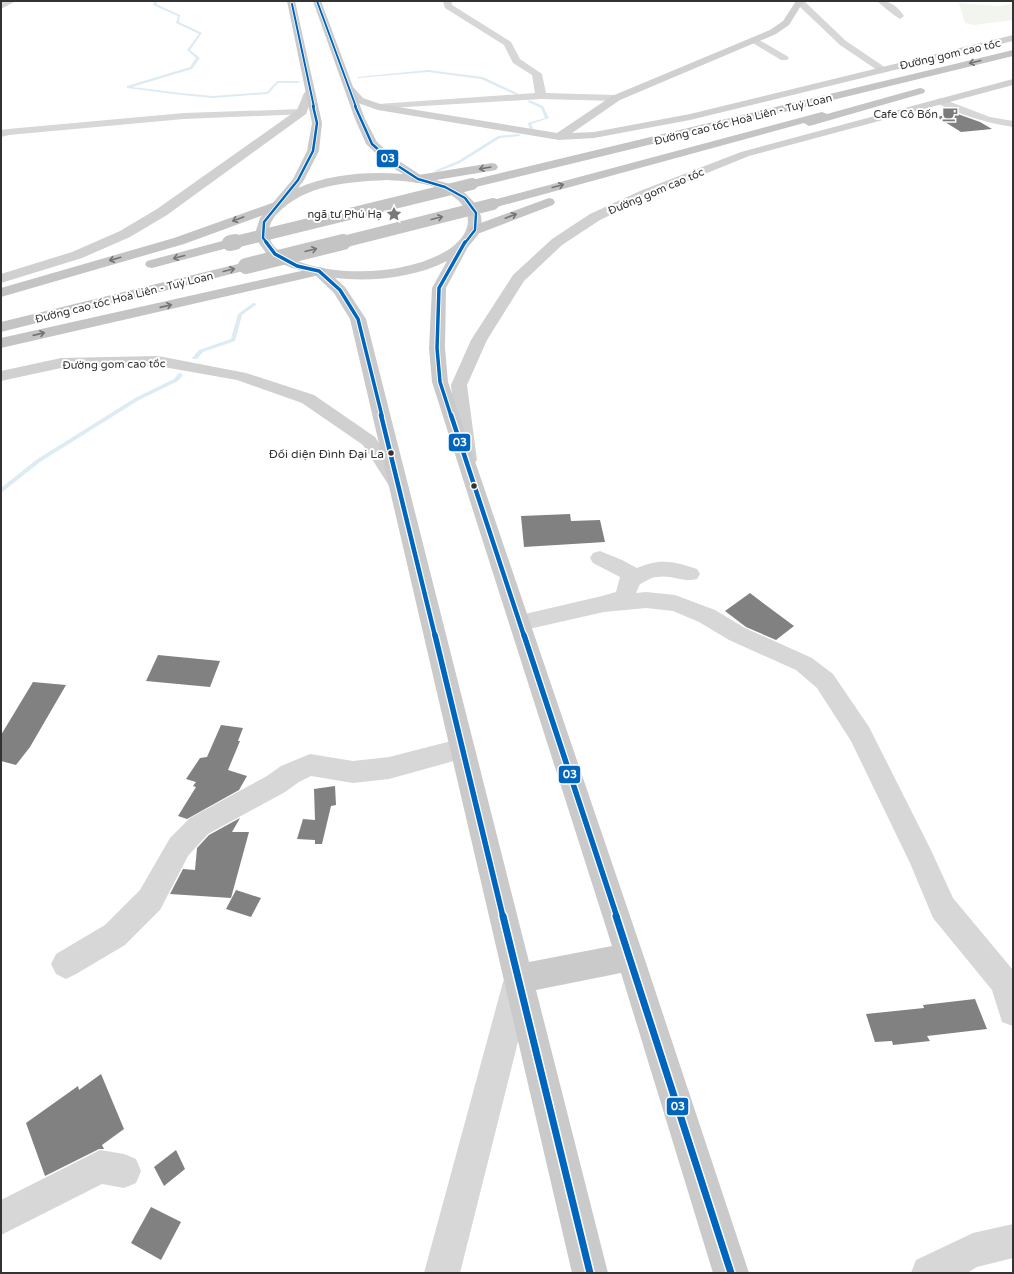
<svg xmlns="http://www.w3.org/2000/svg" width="1014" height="1274" viewBox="0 0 1014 1274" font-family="'Varela Round',sans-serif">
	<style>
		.green { fill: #f1f5ed }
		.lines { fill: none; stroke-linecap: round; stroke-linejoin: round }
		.stream { fill: #ddebf3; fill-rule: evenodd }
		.building { fill: #818181 }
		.street { fill: #d7d7d7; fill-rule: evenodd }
		.secondary { fill: #d0d0d0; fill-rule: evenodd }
		.primary { fill: #cacaca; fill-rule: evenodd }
		.highway { fill: #c4c4c4; fill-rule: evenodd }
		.highway-bridge-far1 { stroke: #c4c4c4; stroke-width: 12 }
		.highway-bridge { stroke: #c4c4c4; stroke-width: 16 }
		.bus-1-far5-casing { stroke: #fff; stroke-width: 3.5 }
		.bus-1-far4-casing { stroke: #fff; stroke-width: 4 }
		.bus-1-far3-casing { stroke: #fff; stroke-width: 5.5 }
		.bus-1-far2-casing { stroke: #fff; stroke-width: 7 }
		.bus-1-far1-casing { stroke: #fff; stroke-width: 8 }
		.bus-1-casing { stroke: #fff; stroke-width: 10 }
		.bus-1-far5 { stroke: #0065bd; stroke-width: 2 }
		.bus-1-far4 { stroke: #0065bd; stroke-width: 2.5 }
		.bus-1-far3 { stroke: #0065bd; stroke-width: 3.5 }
		.bus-1-far2 { stroke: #0065bd; stroke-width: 4.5 }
		.bus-1-far1 { stroke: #0065bd; stroke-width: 5.5 }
		.bus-1 { stroke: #0065bd; stroke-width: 7 }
		.oneway { stroke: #747474 }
		.bus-dot { fill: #333; stroke: #fff; stroke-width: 1.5 }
		.labels { text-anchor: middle; stroke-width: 4; stroke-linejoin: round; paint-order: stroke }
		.far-street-label { font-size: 11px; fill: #333; stroke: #fff }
		.far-poi-label { font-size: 11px; fill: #333; stroke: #fff; text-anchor: end }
		.bus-label { font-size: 12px; fill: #333; stroke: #fff; text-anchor: end }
		.line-badge { stroke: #fff; stroke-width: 1.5 }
		.badge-label { font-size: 11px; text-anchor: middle; font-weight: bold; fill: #fff }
	</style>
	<rect width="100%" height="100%" fill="#fff"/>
	<!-- green -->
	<path class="green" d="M959,3L999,6L1013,4V20L974,25L965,23Z"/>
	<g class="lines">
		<!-- stream -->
		<g class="stream">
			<path d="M155,1H158L156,4L180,15L179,22L202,33L190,50L200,58L192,69L132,87L181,93L213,96L267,92L277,81H298L300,82L298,83H278L268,94L213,98L181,95L127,88V86L190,67L196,58L187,50L199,34L176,23L178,16L153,5Z"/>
			<path d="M428,70L483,77L519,94L516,95L481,79L428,72L359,78L357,77Z"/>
			<path d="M529,100L543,106L549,118L531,124L534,130L532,131L530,130L528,123L545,118L541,108L528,102Z"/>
			<path d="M519,134L520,136L500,138L460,163L437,172L434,171L458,161L498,136Z"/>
			<path d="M253,303L257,304L242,315L235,341L203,352L197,359H193L192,358L199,350L231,339L238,314Z"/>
			<path d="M180,373L183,375L178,381L139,400L40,462L1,493V488L36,460L135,398L174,379L178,374Z"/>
		</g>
	</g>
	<!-- building -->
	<g class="building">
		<path d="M955,113L980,122L992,129L961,132L937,117Z"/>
		<path d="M570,514L571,521L600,520L605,542L524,547L521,516Z"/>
		<path d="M750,593L763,603L794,626L776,640L746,627L725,611Z"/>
		<path d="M158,655L220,661L210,687L146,681Z"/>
		<path d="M33,682L66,685L30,747L16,765L1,761V735Z"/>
		<path d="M221,725L243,728L238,741H240L228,770L247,776L239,790L187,819L178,816L196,787L193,786L196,782L186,779L200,758L207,757Z"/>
		<path d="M335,786L336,805L331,806L322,844H315V840L297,839L303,819L315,820L314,789Z"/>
		<path d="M240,818L232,832H249L231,898L170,894L183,869L195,870L197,848L209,835Z"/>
		<path d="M236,890L261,898L251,917L226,909Z"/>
		<path d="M975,999L987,1029L927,1036L930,1041L893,1045L892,1041L875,1042L866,1014L924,1008L923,1005Z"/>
		<path d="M101,1074L124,1129L102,1145L104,1149H99L45,1176L26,1123L78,1086L79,1090Z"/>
		<path d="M176,1150L185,1169L164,1186L154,1167Z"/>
		<path d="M151,1207L181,1222L161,1260L131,1243Z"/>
	</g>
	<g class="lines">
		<!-- street -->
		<g class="street">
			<path d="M5,1H16L1,9V3Z"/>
			<path d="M443,1H451L452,5L511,42L520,59L542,74L546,93L616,95L621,98L616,101L541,99L374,109L373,107L374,105L378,104L535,93L532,75L513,63L504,45L445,8Z"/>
			<path d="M797,1H804L846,41L886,68L888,70L886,72H880L840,45L797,4Z"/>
			<path d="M877,1C891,1 896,5 904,16L900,19C896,17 880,4 877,1Z"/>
			<path d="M754,37L787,56L789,58L787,60H781L751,42L749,40L751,38Z"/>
			<path d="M940,98L990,117L1013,121V127C986,123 961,115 936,103L935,101Z"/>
			<path d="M302,109L306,110L307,112L306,114L184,119L9,135L1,137V130L8,129L184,113Z"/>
			<path d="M600,551L622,560L637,568C661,558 673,561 697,569L700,574L697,579C684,583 671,574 657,577C651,577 645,582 640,584L636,593L646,592L675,595L715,610L745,628L812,658L833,674L869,727L930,848L953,898L1013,970V1026L1002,1022L992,990L933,918L910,863L851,741L817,688L796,670L729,640L699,622L673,611L646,608L604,612L520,631L512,629L509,623L512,617L602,596L616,592L620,577L593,563L590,558L593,553Z"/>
			<path d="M463,738L472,742L475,749L472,756L389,779L353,783L311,776L299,782L285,792L208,834L188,856L160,910L125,945L76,974L66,979L56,974L51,964L56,954L105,925L140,890L170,838L190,818L267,776L281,766L310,754L353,761L389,757Z"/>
			<path d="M518,967L528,972L533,982L460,1273H424L503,982L508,972Z"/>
			<path d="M100,1150L124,1154L136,1159L141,1171L136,1183L124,1188L102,1184L1,1235V1200Z"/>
			<path d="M1013,1224V1258L977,1267L967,1273H911L916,1260L973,1233Z"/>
		</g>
		<!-- secondary -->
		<g class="secondary">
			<path d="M796,1H804L789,25L776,34L620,100L572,133L594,132L690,114L1013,35V41L690,120L594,138L559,140L378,110L355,102L345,90L350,87L354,88L363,98L380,104L557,133L612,96L770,30L783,21Z"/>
			<path d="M1013,79V85L749,156L648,197L600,220L562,245L524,281L487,340L467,385L477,460L474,464L468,466L462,464L459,460L451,385L471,340L513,275L552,239L590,214L640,191L741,152Z"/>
			<path d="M309,90L314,93L306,114L167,215L130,237L82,258L1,283V274L72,252L120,231L157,209L297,110L304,93Z"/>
			<path d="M158,356L246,373L314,395L375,437L409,488L407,492L400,494L393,492L363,445L302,403L237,380L158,366L61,368L1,381V371L61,358Z"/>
		</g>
		<!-- primary -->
		<path class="primary" d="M287,1H295L322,123L319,151L304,180L298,188C329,174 369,171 403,174L388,165L366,144L355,119L313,1H321L365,119L377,142L396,159L422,176L450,184L465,193L475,203L481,216L482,226L478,235L468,247L446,288L445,348L448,382L644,957L749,1273H713L621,973L536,990L608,1273H572L350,319L334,293L314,274L292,268L278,262L266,253L256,239V230L260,218L293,179L307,151L312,123ZM387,180C403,181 420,182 435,187C469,199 482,227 448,250C411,273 348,277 306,264C294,260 274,252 270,239C267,230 271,220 277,214C305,184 349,182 387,180ZM447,261L432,288L429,348L432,382L612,946L529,962L366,319L345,287L335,278C371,282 414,278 447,261Z"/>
		<!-- highway -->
		<g class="highway">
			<path d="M1013,50V56L472,188L468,187L466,184L468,181L472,180Z"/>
			<path d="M920,88L924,89L925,91L924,93L813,125L809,126L804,123L493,208L489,207L487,204L489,201L818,113L822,112L827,114Z"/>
			<path d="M492,163L496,164L498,167L496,170L418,183L414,182L412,179L414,176L418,175Z"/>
			<path d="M549,198L553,199L555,202L553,205L480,233H470L468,230L470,227Z"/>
			<path d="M275,202L280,203L281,206L280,209L184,244L1,297V288L174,238Z"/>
			<path d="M230,239L235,240L237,243L235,246L152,268L147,267L145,264L147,261Z"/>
			<path d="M246,262L251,263L253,266L251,269L1,332V322Z"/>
			<path d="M319,267L324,268L326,271L324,274L1,348V338Z"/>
		</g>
		<!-- highway-bridge-far1 -->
		<g class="highway-bridge-far1">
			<path d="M231,243L472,184"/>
			<path d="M339,243L493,204"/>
		</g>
		<!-- highway-bridge -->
		<g class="highway-bridge">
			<path d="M230,243L235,242"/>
			<path d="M246,266L343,242"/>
		</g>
		<defs>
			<g id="bus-1-far5">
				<path d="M317,1L356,107"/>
				<path d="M292,4L314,107"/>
			</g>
			<g id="bus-1-far4">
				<path d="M355,106L372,144L392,162L418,179L445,187L465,198L476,213L475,230L465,243"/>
				<path d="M267,243L263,238L264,222L298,180L313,151L317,123L313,106"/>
			</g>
			<g id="bus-1-far3">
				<path d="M266,242L275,254L297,266L319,271L340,290L358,319L382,416"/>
				<path d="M451,416L440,382L437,348L439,288L465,242"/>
			</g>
			<g id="bus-1-far2">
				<path d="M381,415L435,636"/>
				<path d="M451,415L524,636"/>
			</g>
			<g id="bus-1-far1">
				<path d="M435,635L503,917"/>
				<path d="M524,635L617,917"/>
			</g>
			<g id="bus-1">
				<path d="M503,916L590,1273"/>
				<path d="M616,916L731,1273"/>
			</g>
		</defs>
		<!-- bus-1-far5 casing -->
		<use href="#bus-1-far5" class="bus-1-far5-casing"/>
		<!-- bus-1-far4 casing -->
		<use href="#bus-1-far4" class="bus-1-far4-casing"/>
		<!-- bus-1-far3 casing -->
		<use href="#bus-1-far3" class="bus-1-far3-casing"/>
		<!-- bus-1-far2 casing -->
		<use href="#bus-1-far2" class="bus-1-far2-casing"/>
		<!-- bus-1-far1 casing -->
		<use href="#bus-1-far1" class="bus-1-far1-casing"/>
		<!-- bus-1 casing -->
		<use href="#bus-1" class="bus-1-casing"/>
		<!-- bus-1-far5 -->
		<use href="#bus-1-far5" class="bus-1-far5"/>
		<!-- bus-1-far4 -->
		<use href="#bus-1-far4" class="bus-1-far4"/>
		<!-- bus-1-far3 -->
		<use href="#bus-1-far3" class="bus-1-far3"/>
		<!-- bus-1-far2 -->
		<use href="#bus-1-far2" class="bus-1-far2"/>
		<!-- bus-1-far1 -->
		<use href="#bus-1-far1" class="bus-1-far1"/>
		<!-- bus-1 -->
		<use href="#bus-1" class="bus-1"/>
	</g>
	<!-- one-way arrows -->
	<defs><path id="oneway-shaft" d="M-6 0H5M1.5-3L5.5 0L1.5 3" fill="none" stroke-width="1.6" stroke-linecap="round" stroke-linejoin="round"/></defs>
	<g class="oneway">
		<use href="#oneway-shaft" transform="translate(975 62) rotate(166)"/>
		<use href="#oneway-shaft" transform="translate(485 168) rotate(170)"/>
		<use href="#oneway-shaft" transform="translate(558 186) rotate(-15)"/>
		<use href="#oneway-shaft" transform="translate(511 216) rotate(-21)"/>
		<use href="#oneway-shaft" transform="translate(437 218) rotate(-14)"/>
		<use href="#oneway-shaft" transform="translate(238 219) rotate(160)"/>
		<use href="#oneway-shaft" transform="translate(311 250) rotate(-14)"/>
		<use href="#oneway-shaft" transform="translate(179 257) rotate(165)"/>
		<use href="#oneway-shaft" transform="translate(115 259) rotate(164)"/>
		<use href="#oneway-shaft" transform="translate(229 270) rotate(-14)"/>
		<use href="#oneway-shaft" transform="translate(166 306) rotate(-13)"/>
		<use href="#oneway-shaft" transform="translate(39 334) rotate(-13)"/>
	</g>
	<!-- icons -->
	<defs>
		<symbol id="cafe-bare" viewBox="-9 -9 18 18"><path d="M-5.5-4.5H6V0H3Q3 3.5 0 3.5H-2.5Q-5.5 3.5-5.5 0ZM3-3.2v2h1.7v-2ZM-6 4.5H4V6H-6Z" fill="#7a7a7a" stroke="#fff" stroke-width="2.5" paint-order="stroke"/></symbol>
		<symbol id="sight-bare" viewBox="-9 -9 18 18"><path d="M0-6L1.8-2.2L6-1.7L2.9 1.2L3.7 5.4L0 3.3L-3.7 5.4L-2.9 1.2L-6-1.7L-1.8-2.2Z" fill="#7a7a7a" stroke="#fff" stroke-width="2.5" paint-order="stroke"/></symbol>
	</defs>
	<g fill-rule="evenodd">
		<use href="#cafe-bare" x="939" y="103" width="22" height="22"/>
		<use href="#sight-bare" x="383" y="203" width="22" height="22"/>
	</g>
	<!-- markers -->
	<g class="bus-dot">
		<circle cx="391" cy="453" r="3.5"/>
		<circle cx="474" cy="486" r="3.5"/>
	</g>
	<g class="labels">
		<!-- far-street labels -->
		<g class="far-street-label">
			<text transform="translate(950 54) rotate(-13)" y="4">Đường gom cao tốc</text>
			<text transform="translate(743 119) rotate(-14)" y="4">Đường cao tốc Hoà Liên - Tuý Loan</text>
			<text transform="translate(656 191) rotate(-23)" y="4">Đường gom cao tốc</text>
			<text transform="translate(124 297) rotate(-14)" y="4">Đường cao tốc Hoà Liên - Tuý Loan</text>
			<text transform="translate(114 364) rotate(-1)" y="4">Đường gom cao tốc</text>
		</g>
		<!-- far-poi labels -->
		<g class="far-poi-label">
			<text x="938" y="118">Cafe Cô Bốn</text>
			<text x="382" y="218">ngã tư Phú Hạ</text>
		</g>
		<!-- bus labels -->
		<g class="bus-label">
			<text x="384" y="458">Đối diện Đình Đại La</text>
		</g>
	</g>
	<g class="line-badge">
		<rect x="376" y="149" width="23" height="19" rx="4" fill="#0065bd"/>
		<rect x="448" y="433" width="23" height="19" rx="4" fill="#0065bd"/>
		<rect x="558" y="765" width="23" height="19" rx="4" fill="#0065bd"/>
		<rect x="666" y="1097" width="23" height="19" rx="4" fill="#0065bd"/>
	</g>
	<g class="badge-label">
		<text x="388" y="162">03</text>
		<text x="460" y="446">03</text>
		<text x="570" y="778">03</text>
		<text x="678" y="1110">03</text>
	</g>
	<!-- border -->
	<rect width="1014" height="1274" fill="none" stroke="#333333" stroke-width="4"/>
</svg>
